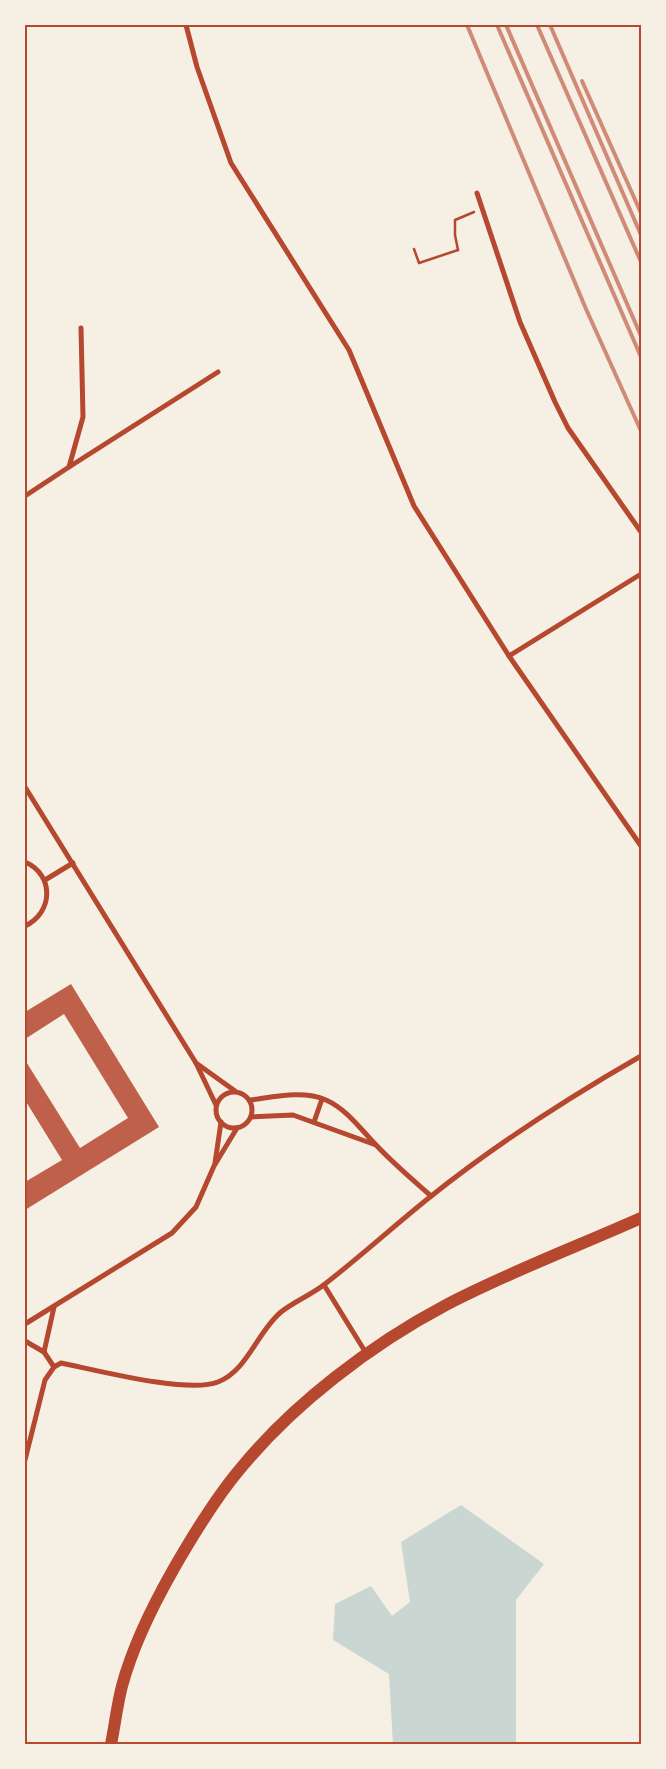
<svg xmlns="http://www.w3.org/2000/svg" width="666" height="1769" viewBox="0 0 666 1769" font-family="'PT Sans Narrow',sans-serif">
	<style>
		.water { fill: #c9d6d2 }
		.building { fill: #bf614a }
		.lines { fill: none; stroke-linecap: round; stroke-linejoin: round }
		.path { stroke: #b5482f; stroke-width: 2.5 }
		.minor { stroke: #b5482f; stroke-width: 5 }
		.primary { stroke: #b5482f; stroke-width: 12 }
		.rail { stroke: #cf8b77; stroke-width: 4 }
		.neatline { fill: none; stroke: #b5482f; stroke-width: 2 }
	</style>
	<rect width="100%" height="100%" fill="#f6efe4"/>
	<!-- water -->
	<path class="water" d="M461,1505L544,1564L516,1600V1744H393L389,1674L333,1640L335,1604L371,1586L392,1616L410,1602L401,1542Z"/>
	<!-- building -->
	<path class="building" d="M71,984L159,1127L25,1210V1182L62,1160L25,1100V1060L80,1148L128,1118L64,1014L25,1039V1012Z"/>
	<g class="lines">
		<!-- path -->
		<g class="path">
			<path d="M414,249L419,263L458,250"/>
			<path d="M458,250L455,235V220L474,212"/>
		</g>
		<!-- minor -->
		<g class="minor">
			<path d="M186,25L197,67L231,163L349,350L414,506L509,656L641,846"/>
			<path d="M477,193L520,322L555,402L568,428L641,532"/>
			<path d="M69,467L218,372"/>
			<path d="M25,496L69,467L83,417L81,328"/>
			<path d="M509,656L641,574"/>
			<path d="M25,787L196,1063L216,1105"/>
			<path d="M25,862C55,875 53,913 25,926"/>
			<path d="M45,880L73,863"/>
			<path d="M196,1063L235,1091"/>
			<circle cx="234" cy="1110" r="18"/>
			<path d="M250,1100C274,1097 303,1090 326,1100C348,1110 361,1130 377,1146C394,1164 413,1180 431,1196"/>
			<path d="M251,1117L293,1115L376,1145"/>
			<path d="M314,1122L322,1099"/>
			<path d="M215,1163L221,1122"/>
			<path d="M324,1285L366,1353"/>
			<path d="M25,1324L172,1233L196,1207L214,1166L237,1128"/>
			<path d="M25,1341L44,1352L54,1367"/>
			<path d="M44,1352L54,1307"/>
			<path d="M25,1460L45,1380L54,1367L61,1363C96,1370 188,1394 218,1382C248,1370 257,1332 281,1312C295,1301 311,1295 325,1284C361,1256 395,1225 430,1197C496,1144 568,1098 641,1056"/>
		</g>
		<!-- primary -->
		<path class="primary" d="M111,1744C115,1725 117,1705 122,1686C133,1645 152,1607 173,1570C193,1535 214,1500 240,1469C293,1404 372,1344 446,1305C509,1272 576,1247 641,1218"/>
		<!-- rail -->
		<g class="rail">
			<path d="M467,25L586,309L641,431"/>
			<path d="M497,25L641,357"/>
			<path d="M506,25L641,336"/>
			<path d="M537,25L641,262"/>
			<path d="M550,25L641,235"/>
			<path d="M582,81L641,213"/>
		</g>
	</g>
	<!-- border -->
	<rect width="666" height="1769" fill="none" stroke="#f6efe4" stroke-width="52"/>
	<rect x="26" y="26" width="614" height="1717" class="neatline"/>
</svg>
